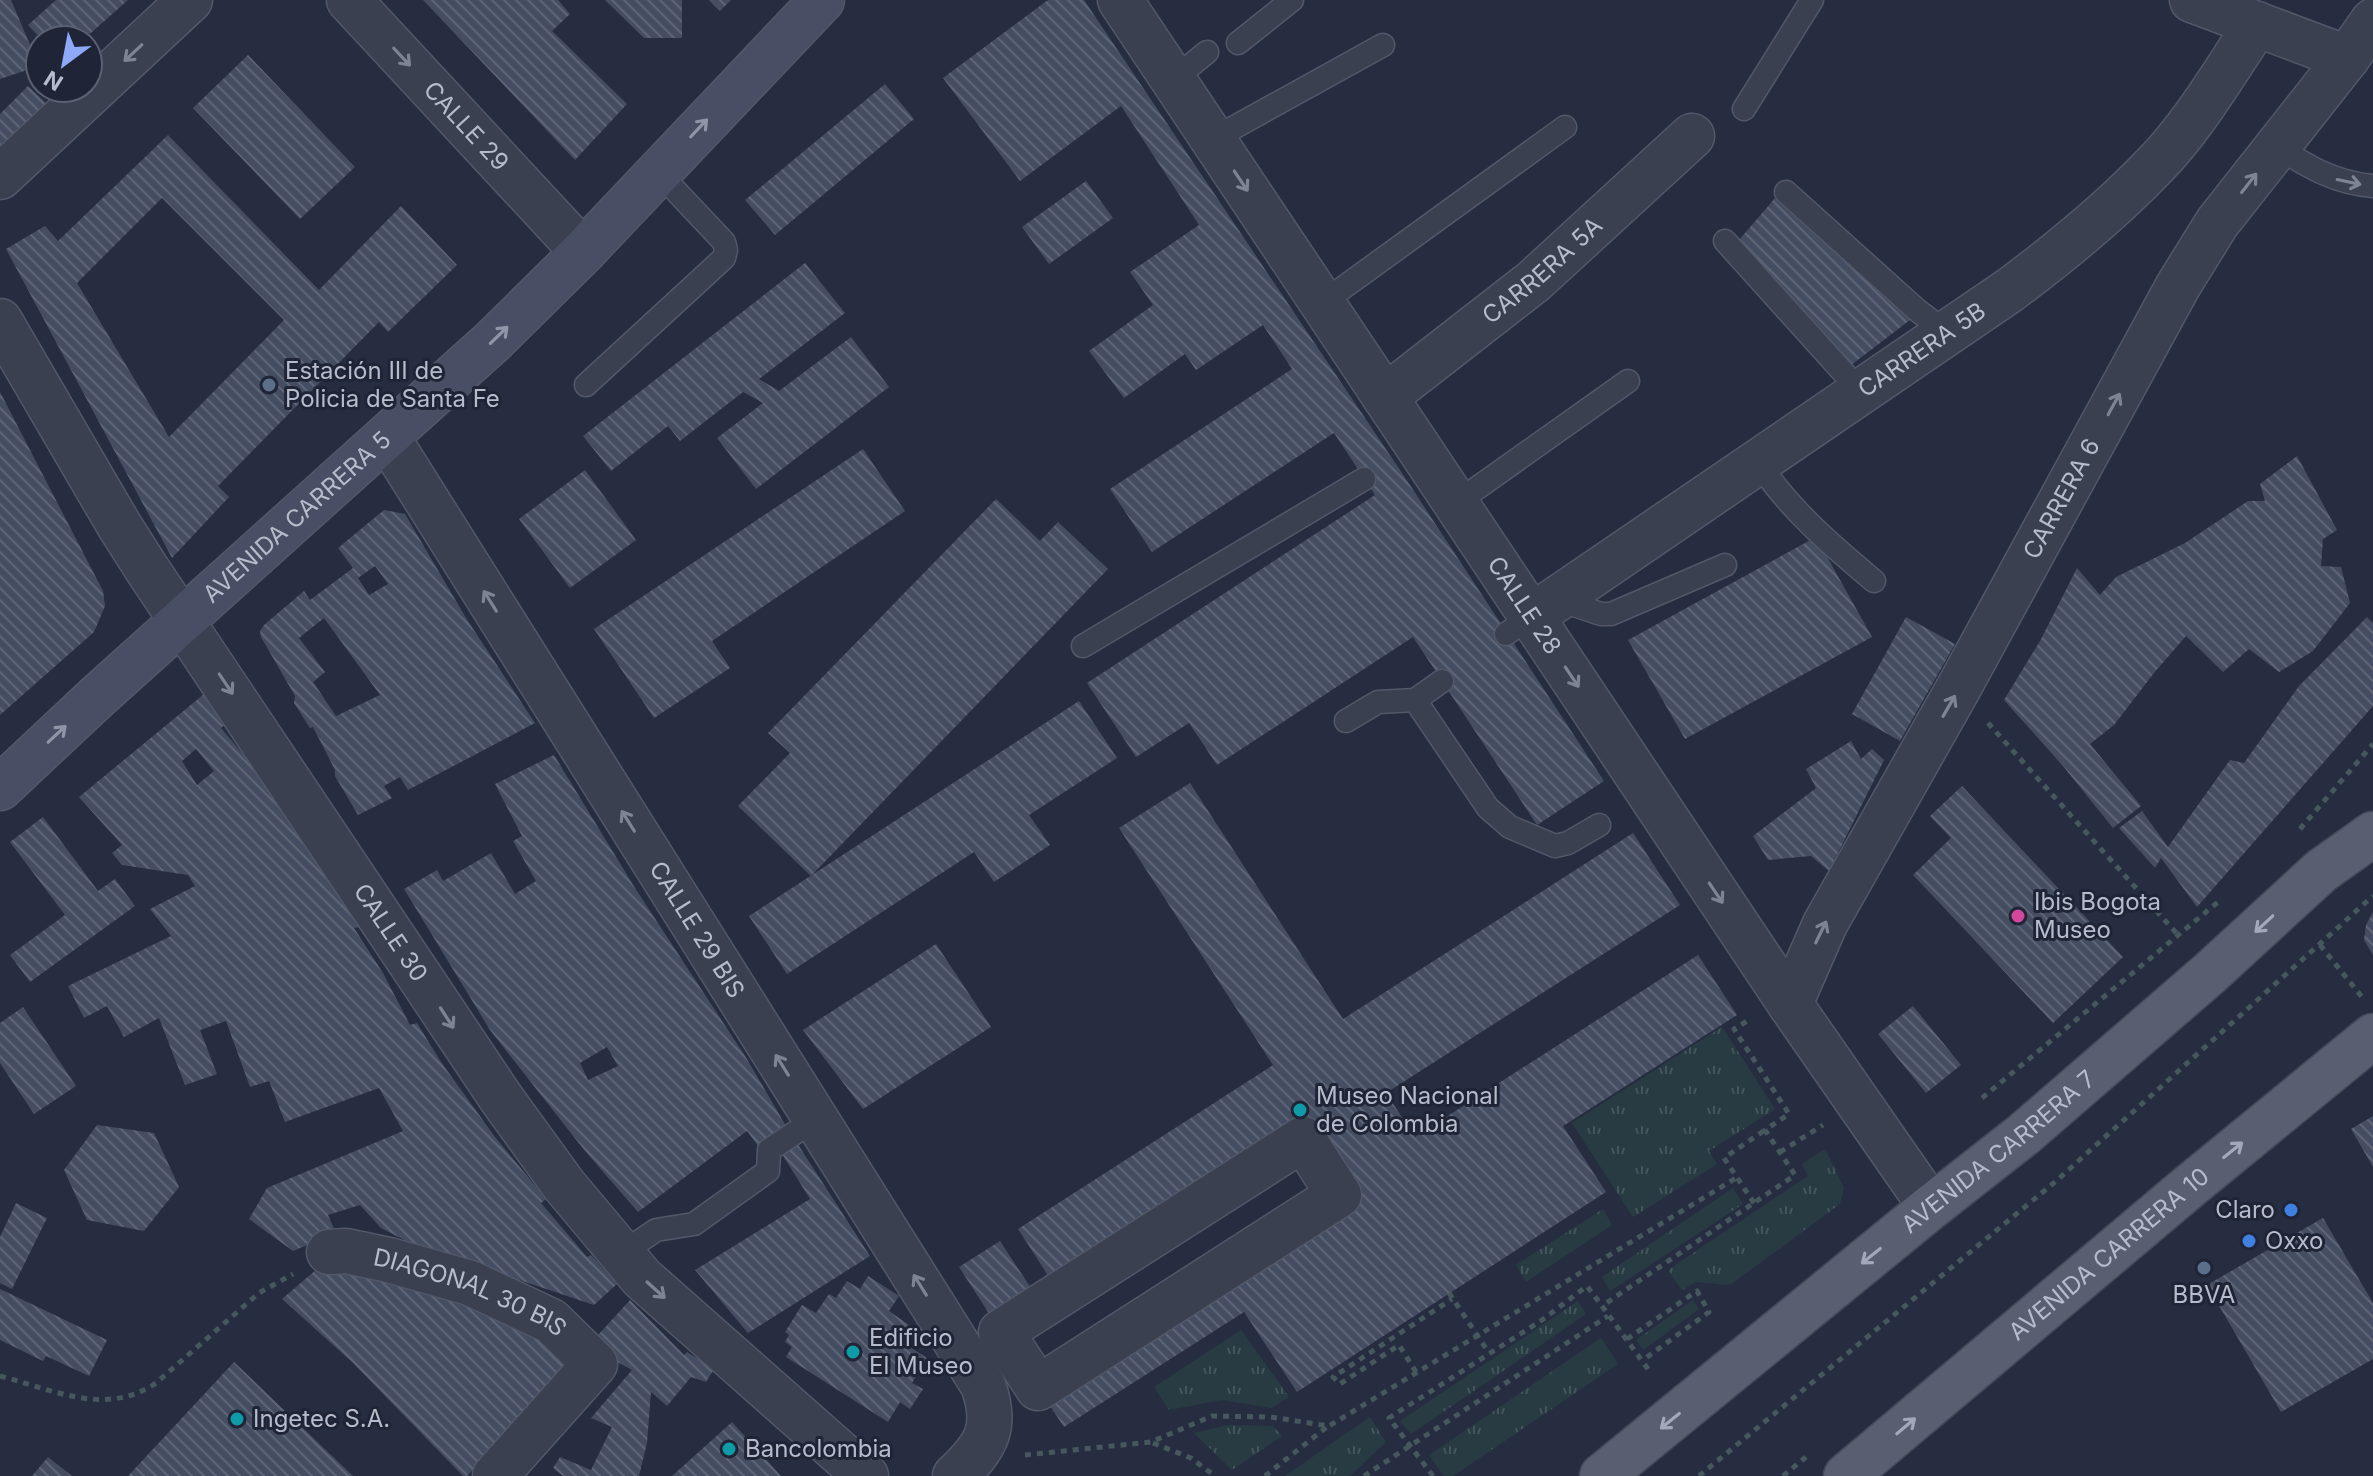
<svg xmlns="http://www.w3.org/2000/svg" width="2373" height="1476" viewBox="0 0 2373 1476" font-family="Inter,sans-serif">
	<style>
		.grass { fill: url(#grass-tufts) }
		.building { fill: url(#building-back-hatch); fill-rule: evenodd }
		.lines { fill: none; stroke-linecap: round; stroke-linejoin: round }
		.lane-casing { stroke: #525868; stroke-width: 25 }
		.street-casing { stroke: #525868; stroke-width: 47 }
		.secondary-casing { stroke: #525868; stroke-width: 47 }
		.primary-casing { stroke: #43495a; stroke-width: 47 }
		.path { stroke: #46585e; stroke-width: 5; stroke-dasharray: 6 6; stroke-linecap: butt }
		.lane { stroke: #3a4050; stroke-width: 22 }
		.street { stroke: #3a4050; stroke-width: 44 }
		.secondary { stroke: #484e63; stroke-width: 44 }
		.primary { stroke: #585f70; stroke-width: 44 }
		.oneway { stroke: #7e8494 }
		.oneway2 { stroke: #9096a7 }
		.oneway3 { stroke: #a3a9b9 }
		.service-dot { fill: #5c6f8a; stroke: #1f2536; stroke-width: 3 }
		.hotel-dot { fill: #d1479c; stroke: #1f2536; stroke-width: 3 }
		.culture-dot { fill: #0f9aa8; stroke: #1f2536; stroke-width: 3 }
		.shop-dot { fill: #3f7fe0; stroke: #1f2536; stroke-width: 3 }
		.labels { text-anchor: middle; stroke-width: 6; stroke-linejoin: round; paint-order: stroke }
		.street-label { font-size: 24px; fill: #b6bccb; stroke: #1f2536 }
		.poi-label { font-size: 24px; fill: #b6bccb; stroke: #1f2536; text-anchor: start }
	</style>
	<defs>
		<pattern id="grass-tufts" width="24" height="20" patternUnits="userSpaceOnUse" patternTransform="scale(2)"><rect width="24" height="20" fill="#283b42"/><path d="M3 7l-1-3M5 7V3M7 7l1-3M15 17l-1-3M17 17v-4M19 17l1-3" fill="none" stroke="#45555c"/></pattern>
		<pattern id="building-back-hatch" width="6" height="6" patternUnits="userSpaceOnUse" patternTransform="scale(2)"><rect width="6" height="6" fill="#454d62"/><path d="M-1 5l2 2M0 0l6 6M5-1l2 2" fill="none" stroke="#5e6577"/></pattern>
	</defs>
	<rect width="100%" height="100%" fill="#262d41"/>
	<!-- grass -->
	<g class="grass">
		<path d="M1722,1027L1775,1109L1709,1151L1717,1164L1633,1217L1572,1123Z"/>
		<path d="M1825,1149L1844,1188L1840,1204L1730,1285L1696,1282L1682,1290L1668,1270L1808,1176L1802,1164Z"/>
		<path d="M1733,1188L1743,1204L1610,1291L1602,1277Z"/>
		<path d="M1603,1209L1612,1225L1526,1282L1516,1265Z"/>
		<path d="M1693,1300L1699,1309L1643,1350L1636,1340Z"/>
		<path d="M1578,1301L1586,1314L1411,1434L1400,1421Z"/>
		<path d="M1241,1330L1289,1397L1272,1408L1221,1400L1169,1410L1154,1387Z"/>
		<path d="M1601,1338L1618,1364L1453,1476H1444L1429,1455Z"/>
		<path d="M1370,1417L1386,1442L1350,1476H1285Z"/>
		<path d="M1227,1425L1273,1426L1282,1436L1232,1470L1194,1433Z"/>
	</g>
	<!-- building -->
	<g class="building">
		<path d="M0,0H11L39,66L0,79Z"/>
		<path d="M56,0H128L83,40H42L28,25Z"/>
		<path d="M423,0H558L570,14L552,31L627,104L575,160Z"/>
		<path d="M605,0H682V38H644Z"/>
		<path d="M709,0H731L720,11Z"/>
		<path d="M1048,0H1084L1404,476L1604,781L1537,825L1413,637L1217,765L1189,723L1136,757L1087,683L1375,495L1334,433L1152,552L1110,489L1292,369L1263,325L1196,370L1185,354L1124,398L1089,351L1153,305L1130,272L1199,225L1121,106L1020,181L943,78Z"/>
		<path d="M248,55L355,167L300,219L193,108Z"/>
		<path d="M885,84L914,119L775,235L745,200Z"/>
		<path d="M28,86L47,104L0,149V114Z"/>
		<path d="M168,135L319,290L401,206L457,265L388,332L379,322L218,486L229,497L172,558L6,249L45,226L58,241ZM162,198L284,320L169,437L77,283Z"/>
		<path d="M1086,181L1113,218L1049,264L1022,227Z"/>
		<path d="M1775,198L1910,320L1850,366L1739,240Z"/>
		<path d="M805,263L845,313L759,379L779,391L851,337L889,387L756,489L717,438L763,403L743,392L680,441L668,426L611,471L583,436Z"/>
		<path d="M0,392L103,591L105,606L94,632L0,715Z"/>
		<path d="M863,449L905,511L712,641L730,668L654,718L594,629Z"/>
		<path d="M2297,456L2337,530L2323,539L2321,566L2341,567L2350,603L2313,651L2279,672L2249,649L2223,672L2186,636L2154,673L2114,725L2090,744L2141,806L2113,828L2063,766L2004,700L2040,641L2077,568L2100,595L2116,577L2185,543L2248,501H2265L2260,484Z"/>
		<path d="M585,470L636,540L570,588L519,519Z"/>
		<path d="M996,499L1040,541L1058,522L1108,569L811,876L738,806L790,753L768,733Z"/>
		<path d="M384,510L405,514L466,618L535,723L408,790L400,777L384,786L392,798L358,815L335,776V770L313,727L310,728L294,703L295,696L261,637L260,631L264,625L304,591L310,600L353,568L338,548ZM375,566L388,584L369,595L358,578ZM324,618L380,695L336,716L313,682L325,672L299,638Z"/>
		<path d="M1816,537L1872,637L1685,739L1628,640Z"/>
		<path d="M1906,617L1955,644L1900,741L1852,714Z"/>
		<path d="M2367,617L2373,623V706L2197,907L2161,858L2155,868L2119,828L2142,811L2168,847L2230,760L2244,763L2299,686Z"/>
		<path d="M204,694L227,723L221,728L269,785L361,927L354,928L383,973L410,1025L417,1023L441,1062L495,1137L546,1199L541,1203L587,1257L591,1255L617,1284L594,1305L414,1245L381,1228L360,1205L328,1215L336,1233L293,1251L249,1219L267,1188L403,1131L379,1088L285,1122L269,1081L250,1087L226,1021L200,1030L217,1074L185,1085L159,1018L124,1037L107,1006L84,1018L68,986L171,936L150,909L195,886L188,875L122,865L112,853L122,845L79,797ZM196,749L214,771L197,785L182,761Z"/>
		<path d="M1079,701L1117,758L1029,815L1050,845L994,882L974,852L787,974L749,916Z"/>
		<path d="M1851,741L1861,759L1872,749L1884,760L1829,871L1811,856L1768,860L1753,836L1816,788L1806,769Z"/>
		<path d="M554,755L635,888L747,1059L786,1126L758,1146L747,1131L638,1212L585,1151L490,1030L404,889L437,870L443,881L491,853L515,894L536,881L513,841L522,836L495,784ZM607,1047L618,1066L588,1080L580,1063Z"/>
		<path d="M1190,783L1343,1019L1633,833L1680,905L1386,1093L1415,1137L1698,955L1737,1015L1563,1126L1606,1192L1297,1392L1244,1312L1064,1427L1038,1388L1339,1195L1303,1139L1060,1294L1018,1229L1273,1065L1119,828Z"/>
		<path d="M1962,786L2123,957L2053,1023L1913,875L1951,838L1930,816Z"/>
		<path d="M43,817L98,891L115,879L135,906L30,982L10,955L65,915L10,842Z"/>
		<path d="M2373,912V955L2364,940L2366,925Z"/>
		<path d="M936,944L991,1027L863,1109L803,1030Z"/>
		<path d="M1913,1006L1961,1065L1926,1093L1878,1034Z"/>
		<path d="M23,1007L76,1086L34,1114L0,1063V1023Z"/>
		<path d="M2373,1116V1167L2351,1129Z"/>
		<path d="M97,1125L154,1133L179,1187L144,1231L87,1220L64,1170Z"/>
		<path d="M797,1143L870,1256L748,1333L695,1270L810,1199L782,1154Z"/>
		<path d="M16,1203L47,1218L12,1289L0,1283V1237Z"/>
		<path d="M2323,1218L2373,1303V1359L2281,1412L2207,1285Z"/>
		<path d="M1000,1241L1042,1305L1001,1332L959,1267Z"/>
		<path d="M331,1257L505,1315L577,1363L467,1476H463L352,1362L282,1299Z"/>
		<path d="M868,1276L899,1296L889,1311L909,1325L899,1340L927,1358L912,1383L923,1389L910,1409L900,1402L888,1422L786,1357L792,1347L785,1342L789,1335L785,1332L802,1305L816,1313L829,1294L836,1298L847,1281L860,1289Z"/>
		<path d="M0,1289L107,1340L89,1376L46,1356L43,1361L0,1340Z"/>
		<path d="M630,1300L684,1355L687,1352L714,1369L706,1382L691,1377L667,1406L651,1392L647,1443L639,1476H563L553,1468L560,1457L591,1470L612,1427L591,1418L632,1370L588,1346Z"/>
		<path d="M234,1362L353,1476H128Z"/>
		<path d="M732,1422L781,1476H672Z"/>
		<path d="M48,1457L72,1476H32Z"/>
	</g>
	<g class="lines">
		<defs>
			<g id="lane">
				<path d="M1238,43L1292,0"/>
				<path d="M1173,80L1207,52"/>
				<path d="M1744,109L1812,0"/>
				<path d="M1213,139L1383,45"/>
				<path d="M2277,147C2309,167 2335,183 2373,186"/>
				<path d="M1786,192L1917,310L1947,333"/>
				<path d="M1725,241L1861,392"/>
				<path d="M1322,303L1565,127"/>
				<path d="M586,385L724,258L726,250L724,242L658,172"/>
				<path d="M1758,462C1790,510 1830,544 1874,581"/>
				<path d="M1456,503L1628,381"/>
				<path d="M1556,599L1601,614H1611L1725,565"/>
				<path d="M1506,634L1532,616"/>
				<path d="M1083,646L1364,479"/>
				<path d="M1415,700L1488,808L1510,827L1555,846L1568,843L1599,825"/>
				<path d="M1346,721L1378,702L1415,700L1442,681"/>
				<path d="M621,1254L656,1230L694,1224L768,1171L769,1150L816,1119"/>
			</g>
			<g id="street">
				<path id="s1" d="M349,0L583,252"/>
				<path id="s2" d="M1120,0L1790,1004L1931,1207"/>
				<path d="M2192,0L2347,58"/>
				<path d="M0,177L190,0"/>
				<path id="s3" d="M0,321L119,525L147,569L501,1098L564,1185L642,1278L866,1476"/>
				<path id="s4" d="M1385,397L1534,281L1692,136"/>
				<path id="s5" d="M387,437L983,1385C998,1427 987,1446 955,1476"/>
				<path id="s6" d="M1532,616L2010,290C2061,252 2111,211 2155,165C2195,124 2225,71 2257,24"/>
				<path id="s7" d="M1790,1004L1825,924L1958,689L2178,286L2217,223L2347,58L2373,21"/>
				<path d="M1303,1139L1339,1195L1038,1388L1001,1332Z"/>
				<path id="s8" d="M329,1252L346,1251L389,1260L470,1283L551,1321L595,1364L495,1476"/>
			</g>
			<g id="secondary">
				<path id="s9" d="M0,788L97,697L493,341L583,252L822,0"/>
			</g>
			<g id="primary">
				<path id="s10" d="M1602,1476L1931,1207L2024,1134L2210,973L2321,871L2373,834"/>
				<path id="s11" d="M1846,1476L2191,1185L2373,1036"/>
			</g>
		</defs>
		<!-- lane casing -->
		<use href="#lane" class="lane-casing"/>
		<!-- street casing -->
		<use href="#street" class="street-casing"/>
		<!-- secondary casing -->
		<use href="#secondary" class="secondary-casing"/>
		<!-- primary casing -->
		<use href="#primary" class="primary-casing"/>
		<!-- path -->
		<g class="path">
			<path d="M1988,723L2179,936"/>
			<path d="M2300,829L2373,744"/>
			<path d="M2320,945L2362,997"/>
			<path d="M1982,1098L2218,902"/>
			<path d="M1780,1152L1823,1125"/>
			<path d="M1754,1203L1724,1158L1765,1130"/>
			<path d="M1449,1293L1489,1353"/>
			<path d="M1627,1339L1697,1291L1709,1312L1643,1360"/>
			<path d="M1648,1369L1602,1306L1795,1175L1765,1130L1789,1114L1734,1029L1749,1020"/>
			<path d="M1416,1372L1399,1345L1340,1384L1333,1377L1452,1299"/>
			<path d="M0,1376C54,1390 106,1417 156,1383L259,1293L293,1274"/>
			<path d="M1153,1443L1191,1458L1215,1476"/>
			<path d="M1025,1455L1151,1442L1212,1416L1271,1417L1329,1426L1736,1178"/>
			<path d="M1265,1476L1328,1426"/>
			<path d="M1364,1476L1608,1316"/>
			<path d="M1433,1476L1389,1418L1542,1320L1587,1286L1602,1306"/>
			<path d="M1699,1476L2055,1182L2373,896"/>
			<path d="M1783,1476L1806,1457"/>
		</g>
		<!-- lane -->
		<use href="#lane" class="lane"/>
		<!-- street -->
		<use href="#street" class="street"/>
		<!-- secondary -->
		<use href="#secondary" class="secondary"/>
		<!-- primary -->
		<use href="#primary" class="primary"/>
	</g>
	<!-- one-way arrows -->
	<defs><path id="oneway-shaft" d="M-6 0H5M1.5-3L5.5 0L1.5 3" fill="none" stroke-width="1.6" stroke-linecap="round" stroke-linejoin="round" transform="scale(2)"/></defs>
	<g class="oneway">
		<use href="#oneway-shaft" transform="translate(133 53) rotate(137)"/>
		<use href="#oneway-shaft" transform="translate(402 57) rotate(47)"/>
		<use href="#oneway-shaft" transform="translate(1241 181) rotate(56)"/>
		<use href="#oneway-shaft" transform="translate(2349 182) rotate(12)"/>
		<use href="#oneway-shaft" transform="translate(2249 183) rotate(-52)"/>
		<use href="#oneway-shaft" transform="translate(2114 404) rotate(-61)"/>
		<use href="#oneway-shaft" transform="translate(490 601) rotate(-122)"/>
		<use href="#oneway-shaft" transform="translate(1572 677) rotate(56)"/>
		<use href="#oneway-shaft" transform="translate(226 684) rotate(56)"/>
		<use href="#oneway-shaft" transform="translate(1949 706) rotate(-60)"/>
		<use href="#oneway-shaft" transform="translate(628 821) rotate(-122)"/>
		<use href="#oneway-shaft" transform="translate(1716 893) rotate(56)"/>
		<use href="#oneway-shaft" transform="translate(1821 932) rotate(-64)"/>
		<use href="#oneway-shaft" transform="translate(447 1018) rotate(57)"/>
		<use href="#oneway-shaft" transform="translate(782 1065) rotate(-122)"/>
		<use href="#oneway-shaft" transform="translate(920 1285) rotate(-122)"/>
		<use href="#oneway-shaft" transform="translate(656 1290) rotate(42)"/>
	</g>
	<g class="oneway2">
		<use href="#oneway-shaft" transform="translate(699 128) rotate(-47)"/>
		<use href="#oneway-shaft" transform="translate(499 335) rotate(-44)"/>
		<use href="#oneway-shaft" transform="translate(57 734) rotate(-43)"/>
	</g>
	<g class="oneway3">
		<use href="#oneway-shaft" transform="translate(2264 924) rotate(137)"/>
		<use href="#oneway-shaft" transform="translate(2233 1150) rotate(-39)"/>
		<use href="#oneway-shaft" transform="translate(1871 1256) rotate(141)"/>
		<use href="#oneway-shaft" transform="translate(1670 1421) rotate(141)"/>
		<use href="#oneway-shaft" transform="translate(1906 1426) rotate(-40)"/>
	</g>
	<!-- markers -->
	<g class="service-dot">
		<circle cx="269" cy="385" r="8"/>
		<circle cx="2204" cy="1268" r="8"/>
	</g>
	<circle class="hotel-dot" cx="2018" cy="916" r="8"/>
	<g class="culture-dot">
		<circle cx="1300" cy="1110" r="8"/>
		<circle cx="853" cy="1352" r="8"/>
		<circle cx="237" cy="1419" r="8"/>
		<circle cx="729" cy="1449" r="8"/>
	</g>
	<g class="shop-dot">
		<circle cx="2291" cy="1210" r="8"/>
		<circle cx="2249" cy="1241" r="8"/>
	</g>
	<g class="labels">
		<!-- street labels -->
		<g class="street-label">
			<text dy="8" stroke="none"><textPath href="#s1" startOffset="172">CALLE 29</textPath></text>
			<text dy="8" stroke="none"><textPath href="#s4" startOffset="202">CARRERA 5A</textPath></text>
			<text dy="8" stroke="none"><textPath href="#s6" startOffset="472">CARRERA 5B</textPath></text>
			<text dy="8" stroke="none"><textPath href="#s7" startOffset="574">CARRERA 6</textPath></text>
			<text dy="8" stroke="none"><textPath href="#s9" startOffset="402">AVENIDA CARRERA 5</textPath></text>
			<text dy="8" stroke="none"><textPath href="#s2" startOffset="728">CALLE 28</textPath></text>
			<text dy="8" stroke="none"><textPath href="#s5" startOffset="582">CALLE 29 BIS</textPath></text>
			<text dy="8" stroke="none"><textPath href="#s3" startOffset="726">CALLE 30</textPath></text>
			<text dy="8" stroke="none"><textPath href="#s10" startOffset="512">AVENIDA CARRERA 7</textPath></text>
			<text dy="8" stroke="none"><textPath href="#s11" startOffset="344">AVENIDA CARRERA 10</textPath></text>
			<text dy="8" stroke="none"><textPath href="#s8" startOffset="148">DIAGONAL 30 BIS</textPath></text>
		</g>
		<!-- poi labels -->
		<g class="poi-label">
			<text x="285" y="379">Estación III de<tspan x="285" dy="28">Policia de Santa Fe</tspan></text>
			<text x="2034" y="910">Ibis Bogota<tspan x="2034" dy="28">Museo</tspan></text>
			<text x="1316" y="1104">Museo Nacional<tspan x="1316" dy="28">de Colombia</tspan></text>
			<text x="2275" y="1218" text-anchor="end">Claro</text>
			<text x="2265" y="1249">Oxxo</text>
			<text x="2204" y="1303" text-anchor="middle">BBVA</text>
			<text x="869" y="1346">Edificio<tspan x="869" dy="28">El Museo</tspan></text>
			<text x="253" y="1427">Ingetec S.A.</text>
			<text x="745" y="1457">Bancolombia</text>
		</g>
	</g>
	<!-- north arrow -->
	<g transform="translate(64 64) rotate(212)"><circle r="38" fill="#1f2536" stroke="#5b6172" stroke-width="2"/>
	<path d="M0-6L14 30L0 20L-14 30Z" fill="#8ea9f8"/>
	<text y="-12" font-size="22" font-weight="bold" text-anchor="middle" fill="#b6bccb">N</text>
	</g>
</svg>
